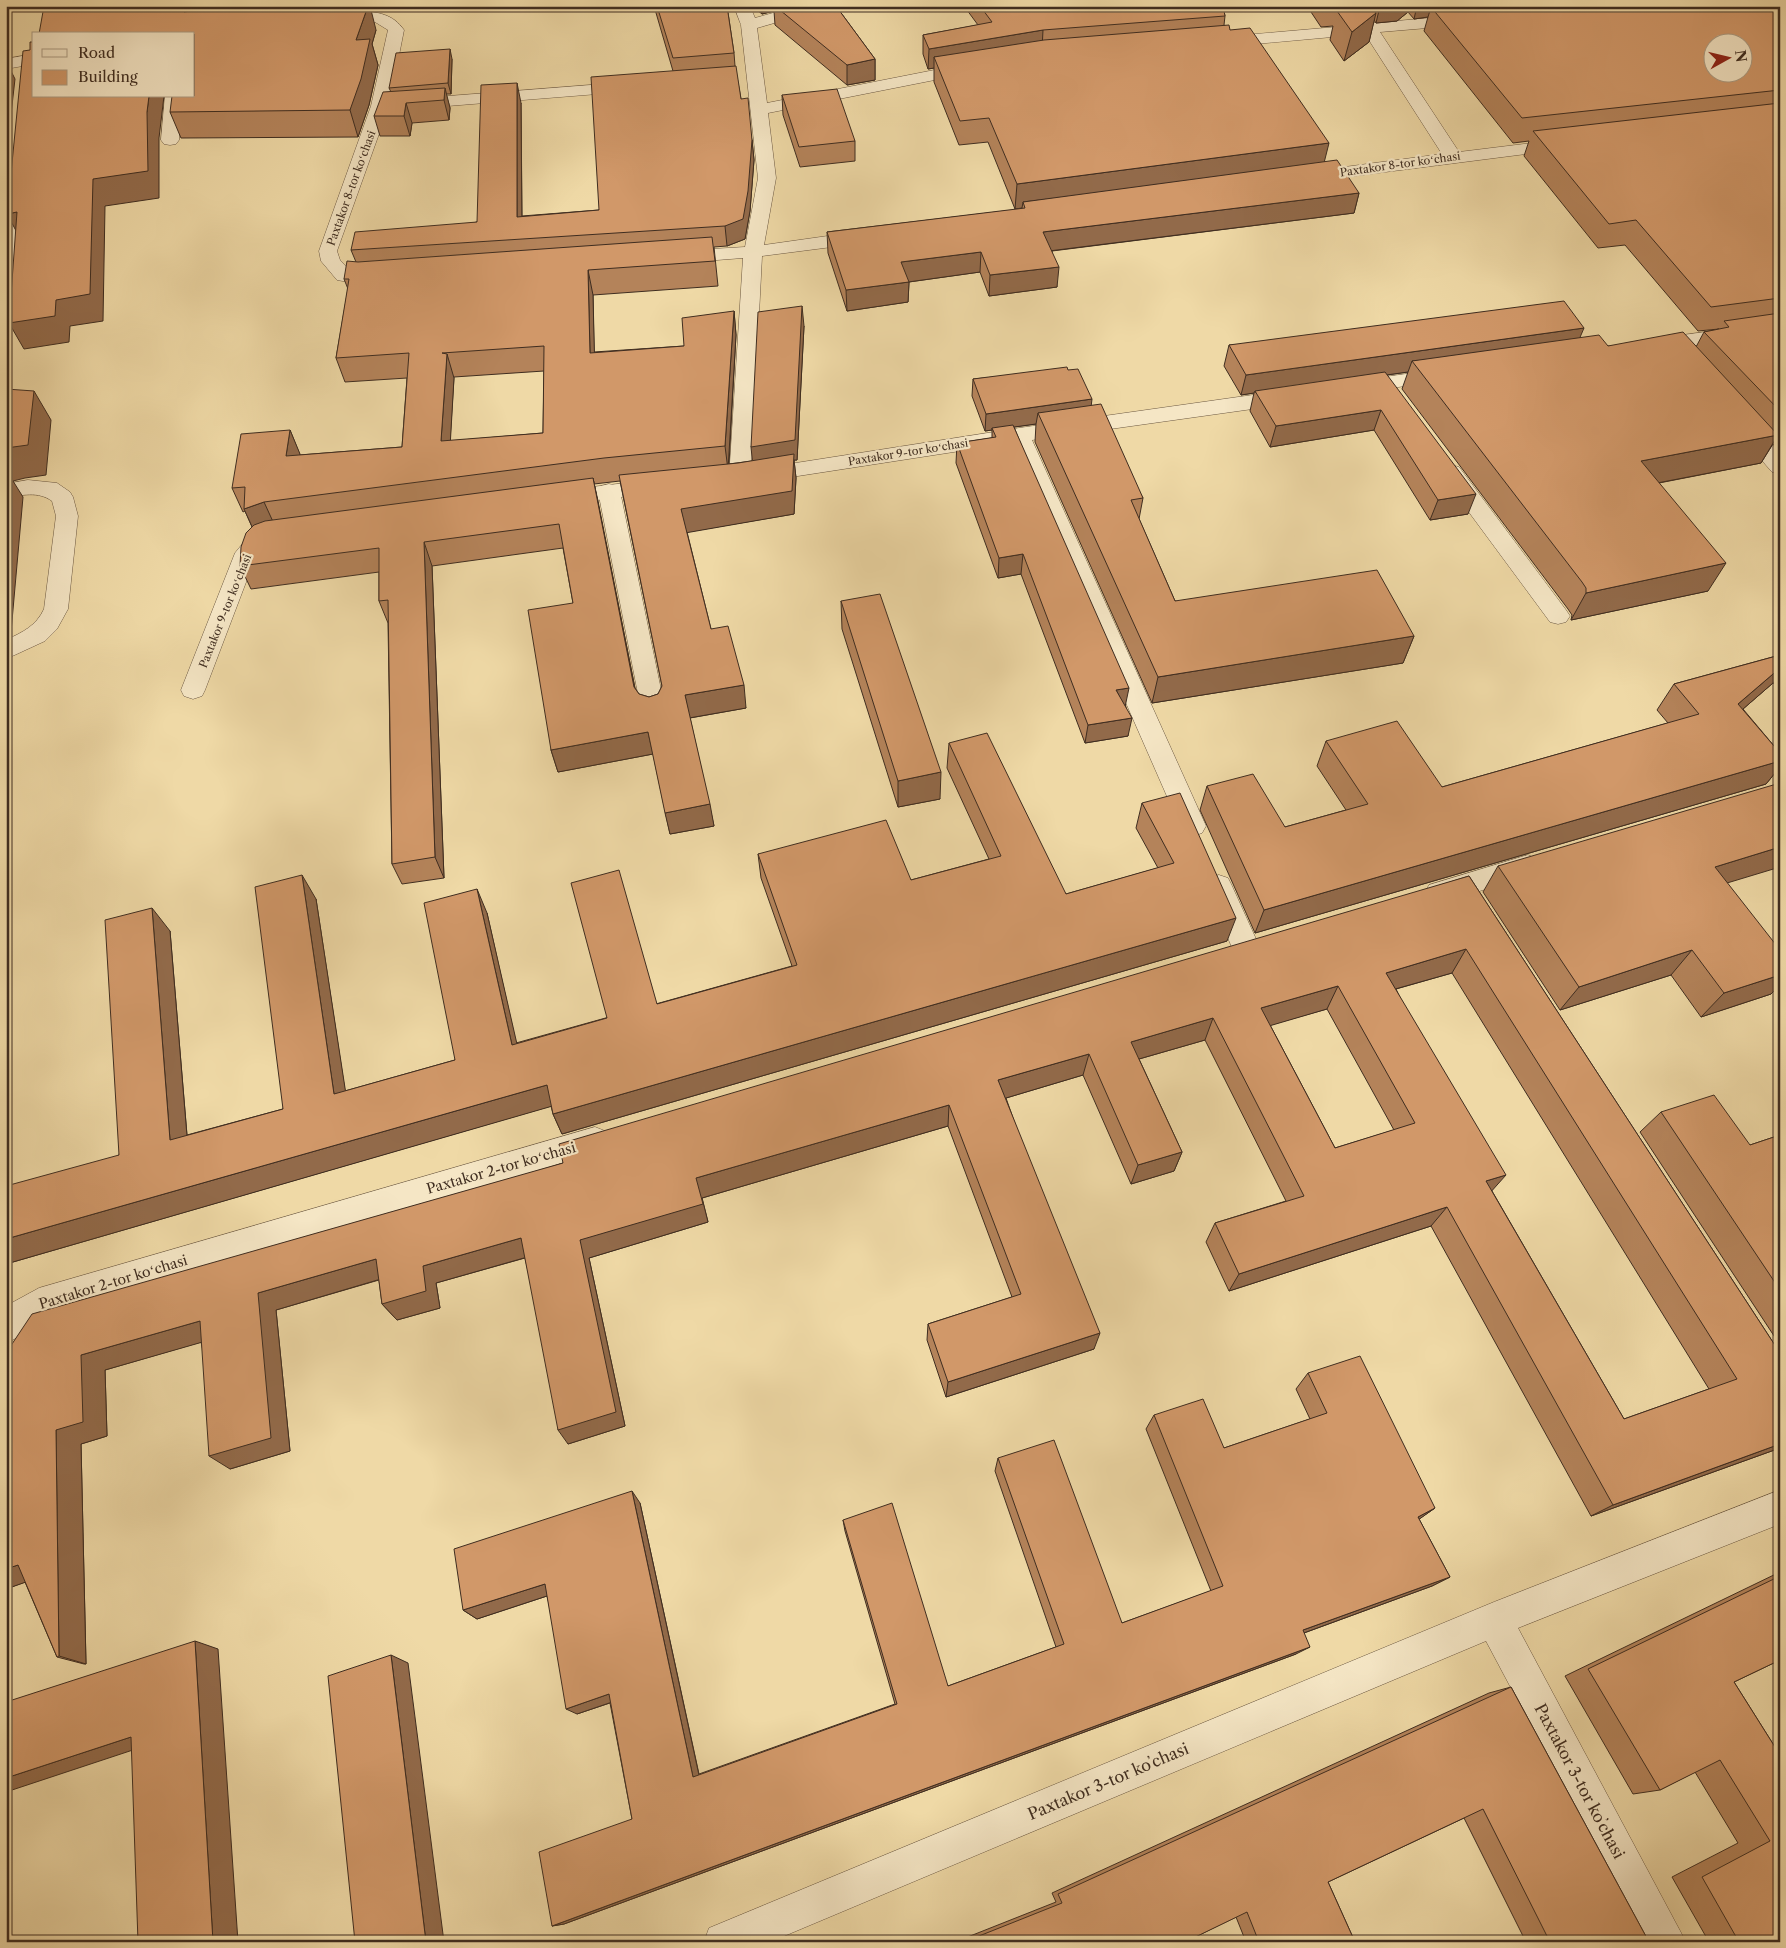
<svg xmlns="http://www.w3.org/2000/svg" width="1786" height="1948" viewBox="0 0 1786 1948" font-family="'Libre Caslon Text',serif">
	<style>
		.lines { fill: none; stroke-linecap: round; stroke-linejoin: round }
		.lane-casing { stroke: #6b5842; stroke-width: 1 }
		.street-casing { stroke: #6b5842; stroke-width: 1 }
		.lane { fill: #f5e6c5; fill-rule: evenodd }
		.street { fill: #f5e6c5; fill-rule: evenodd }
		.wall { fill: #b4835a; stroke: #3f2d20; fill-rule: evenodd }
		.shaded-wall { fill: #926a4a; stroke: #3f2d20 }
		.building { fill: #d19869; stroke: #3f2d20; fill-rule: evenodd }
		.labels { text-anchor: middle; stroke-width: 4.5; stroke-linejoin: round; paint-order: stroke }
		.far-street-label { font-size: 11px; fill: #3f2d20; stroke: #f5e6c5 }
		.street-label { font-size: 14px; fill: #3f2d20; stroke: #f5e6c5 }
		.near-street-label { font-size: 16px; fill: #3f2d20; stroke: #f5e6c5 }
	</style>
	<rect width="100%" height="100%" fill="#efd9a6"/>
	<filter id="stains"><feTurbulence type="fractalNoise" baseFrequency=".004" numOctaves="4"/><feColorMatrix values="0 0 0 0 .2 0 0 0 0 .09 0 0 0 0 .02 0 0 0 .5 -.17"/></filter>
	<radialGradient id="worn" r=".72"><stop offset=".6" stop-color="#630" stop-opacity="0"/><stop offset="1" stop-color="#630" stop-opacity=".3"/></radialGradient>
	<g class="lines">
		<defs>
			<g id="lane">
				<path d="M1742,418L1749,420L1780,453V474L1772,472L1735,430L1732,425L1735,420Z"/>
				<path d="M1451,465L1459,467L1566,610L1570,616L1566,622L1558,624L1550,622L1443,477L1440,472L1443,467Z"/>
				<path d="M28,480L57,483L70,492L73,497L78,516L68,609L57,629L45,641L6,659V640C23,632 36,626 44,609L56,516L52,501C38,491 22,495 6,498V484Z"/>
				<path d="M609,484L617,486L620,491L665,709L662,715L653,718L644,715L641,709L598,491L601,486Z"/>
			</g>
			<g id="street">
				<path d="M734,6H750L755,18L798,6H825L823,9L757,28L767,103L970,63L976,64L978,68L976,72L970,73L768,113L776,178L764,245L863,231L870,233L872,237L870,241L863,243L762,256L751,470L1019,428L1288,390L1295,392L1298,397L1295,402L1288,404L1032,440L1206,826L1202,833L1193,836L1184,833L1180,826L1012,443L759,482L750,479L748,483L740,485L732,483L729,478L743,258L678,263L671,261L669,257L671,253L678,251L745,247L758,178L741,25Z"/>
				<path d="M1347,6H1363L1374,23L1463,15L1469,17L1471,20L1469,23L1463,25L1380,32L1459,152L1565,139L1571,140L1574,144L1571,148L1565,149L1307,182L1301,181L1298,177L1301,173L1307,172L1442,154L1365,34L1222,47L1216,45L1214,42L1216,39L1222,37L1359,25Z"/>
				<path d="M360,11C378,12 393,14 404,30L389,106L337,251L340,260L350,271C363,273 377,271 390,274L393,278L390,282L366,285L337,280L321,261L319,251L371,106L388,30L375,22H335L329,20L327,17L329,14Z"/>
				<path d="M34,54V64L6,69V59Z"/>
				<path d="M629,82L635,83L637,87L635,91L410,109L404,108L401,104L404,100L410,99Z"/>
				<path d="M165,96H183L179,140L176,144L170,145L164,144L161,140Z"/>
				<path d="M15,181L21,182L24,186L16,270L13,274L6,276V186L9,182Z"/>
				<path d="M1780,322V334L1653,351L1646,349L1643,345L1646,341L1653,339Z"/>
				<path d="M1442,369L1449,370L1452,375L1449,380L1355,393L1348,392L1345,387L1348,382L1355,381Z"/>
				<path d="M660,479L668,481L671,486L668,491L558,505L550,503L547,498L550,493L558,491Z"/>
				<path d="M263,532L271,535L274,540L271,545L264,547L256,556L205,690L202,696L193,699L184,696L181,690L235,553L248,537Z"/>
				<path d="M1528,855L1537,859L1541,866L1537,873L1438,904L1429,901L1425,893L1429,885Z"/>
				<path d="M1219,875L1228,878L1232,886L1261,950L1257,958L1247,961L1237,958L1233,950L1206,886L1210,878Z"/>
				<path d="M595,1127L605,1131L610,1140L605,1149L595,1153L47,1316C33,1325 21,1337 6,1343V1306L39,1288Z"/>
				<path d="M1780,1490V1524L1518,1628L1686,1942H1646L1486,1641L770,1942H704L709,1928L1494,1602Z"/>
			</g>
		</defs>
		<!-- lane casing -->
		<use href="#lane" class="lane-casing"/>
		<!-- street casing -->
		<use href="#street" class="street-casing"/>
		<!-- lane -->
		<use href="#lane" class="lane"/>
		<!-- street -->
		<use href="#street" class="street"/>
	</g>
	<!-- wall -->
	<g class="wall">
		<path d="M654,6H727L734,53L735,66L741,99L752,140L754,160L750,211L745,239L727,246L714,247L718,286L593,295L594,352L684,346L734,311L736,335L729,464L752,461L804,326L797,460H794L796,478L794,514L687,532L711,629L746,708L690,718L714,826L670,834L653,754L558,772L551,750L573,603L563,548L432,566L444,878L402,884L392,864L388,623L379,601V572L251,589L240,566L252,527L245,511L243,512L232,488L290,430L300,455L402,447L407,378L345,382L336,358L348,289L344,279L356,262L351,250L477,222L521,103L522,216L599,210L673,71ZM544,371L543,433L450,441L454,377ZM620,481L662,686L658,694L649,697L639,694L635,688L594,484Z"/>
		<path d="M752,6H836L875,59V80L847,85L775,25L774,11L762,14Z"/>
		<path d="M964,6H1223L1225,16L1224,25L1230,30L1324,162L1359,193L1354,213L1052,251L1057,287L989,296L980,272L909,282L908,302L847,311L828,253L827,232L1022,209H1015L988,142L959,145L934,82V68L928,69L923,54V35L978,25Z"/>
		<path d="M1307,6H1361V9L1367,8L1365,6H1780V449H1778L1773,444L1761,463L1659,483L1708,591L1571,620L1572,615L1568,609L1402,389L1408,372L1387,375L1468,514L1430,520L1374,430L1270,447L1250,411L1254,393L1241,395L1224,366L1229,345L1580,338L1608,346L1696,347L1704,332L1719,329L1698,331L1625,245L1598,248L1524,156L1529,141L1513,143L1424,31L1428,17L1414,19L1408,12L1397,21L1376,23L1374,20L1369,42L1344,61L1330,40L1333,26L1321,27Z"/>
		<path d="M376,30L372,44L378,65L369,105L358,137L181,138L170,112Z"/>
		<path d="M452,59L451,94H446L450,108L449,120L412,123L410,136H380L374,116L391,92L389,88Z"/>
		<path d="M782,95L855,141V161L800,167L783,115Z"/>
		<path d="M1068,370L1091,406L1143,498L1139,519L1175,601L1414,636L1403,663L1152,703L1035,442L1036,424L1014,427L1126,707L1128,736L1085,743L1021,574L998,578L956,463L957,443L992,438V430L985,431L972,396L973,379Z"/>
		<path d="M841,601L940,799L898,807L842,629Z"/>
		<path d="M1780,655V690L1773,683L1743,709L1780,753V767L1766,784L1255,933L1200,810L1207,786L1285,827L1346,810L1317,766L1326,741L1442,787L1668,723L1657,710L1674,684Z"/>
		<path d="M949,743L1066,894L1158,868L1136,828L1142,803L1227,941L562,1134L553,1114L551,1106L6,1264L119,1155L170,931L187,1135L283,1109L316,899L345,1091L455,1060L487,913L516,1043L792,966L761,878L758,854L911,880L989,859L947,768Z"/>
		<path d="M1498,866L1727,883L1771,994L1701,1017L1671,975L1560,1010L1483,892Z"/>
		<path d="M1469,876L1780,1353V1448L1591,1516L1431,1226L1229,1291L1206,1242L1215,1223L1286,1201L1205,1040L1139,1059L1182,1152L1174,1171L1131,1184L1083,1075L1006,1098L1094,1349L946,1397L927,1340L928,1324L1012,1297L948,1126L702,1198L708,1222L589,1258L625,1426L568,1444L525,1258L436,1283L440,1308L397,1320L382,1304L379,1280L276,1310L290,1451L230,1469L201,1342L105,1370L107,1436L81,1444L86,1664H84L57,1657L25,1582L6,1589V1353L563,1163ZM1452,973L1709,1389L1624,1419L1492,1191L1396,989ZM1327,1009L1394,1130L1335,1148L1270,1025Z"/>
		<path d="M1661,1112L1750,1145L1780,1135V1345L1640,1132Z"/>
		<path d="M1308,1373L1435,1508L1419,1519L1450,1577L1432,1586L1304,1633L1296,1654L564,1924L552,1926L632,1819L610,1703L577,1714L547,1596L477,1619L463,1610L640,1503L699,1774L895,1704L845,1531L843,1520L948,1686L1056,1647L995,1471L998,1458L1122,1623L1211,1591L1146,1429L1154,1415L1224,1448L1310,1419L1296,1389Z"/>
		<path d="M1780,1572V1660L1734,1682L1780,1755V1942H1709L1672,1877L1738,1843L1695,1772L1660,1790L1633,1794L1565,1676Z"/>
		<path d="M1511,1687L1649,1942H1526L1464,1818L1328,1882L1355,1942H1246L1236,1917L1185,1942H955L1056,1902L1052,1893L1489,1693Z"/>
	</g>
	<!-- shaded-wall -->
	<g class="shaded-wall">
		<path d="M161,6H262L174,29L160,7Z"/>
		<path d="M368,6H370L376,30L372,44L378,65L369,105L358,137L350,110L356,40Z"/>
		<path d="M761,6H774V11L762,14Z"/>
		<path d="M1380,6H1410L1408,12L1397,21L1376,23Z"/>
		<path d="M1417,6H1524L1431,7L1428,17L1414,19Z"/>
		<path d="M1376,13L1369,42L1344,61L1352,32Z"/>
		<path d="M1043,30L1042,50L934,57V68L928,69L929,49Z"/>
		<path d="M450,49L452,59L451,94L448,83Z"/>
		<path d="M875,59V80L847,85V65Z"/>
		<path d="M6,61L15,79L6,158Z"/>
		<path d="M517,83L521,103L522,237L517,217Z"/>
		<path d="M445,88L450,108L449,120L444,100Z"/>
		<path d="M149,96H164L159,138V198L105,206L103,321L70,326L69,342L24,349L9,323L56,300L93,179L147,112Z"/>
		<path d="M406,103L412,123L410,136L404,116Z"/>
		<path d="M752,140L754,160L750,211L745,239L727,246L725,226Z"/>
		<path d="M1329,143L1323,167L1023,202L1022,208L1015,209L1017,184Z"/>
		<path d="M1359,193L1354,213L1041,252L1043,232Z"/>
		<path d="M17,212L21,240L7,214Z"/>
		<path d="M981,252L980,272L901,283V262Z"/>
		<path d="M1059,267L1057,287L989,296L990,275Z"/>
		<path d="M588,270L593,295L595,377L590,353Z"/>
		<path d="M909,282L908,302L847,311L846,290Z"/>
		<path d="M802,306L804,326L797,460H794L796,478L794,514L685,533L681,509L753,467L751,447Z"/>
		<path d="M734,311L736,335L728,470L725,446Z"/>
		<path d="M1584,328L1575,349L1412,361L1408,372L1256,393L1255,391L1254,393L1241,395L1246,375Z"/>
		<path d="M447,354L454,378L449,465L441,441Z"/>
		<path d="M34,391L51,420L46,475L25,478L13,481L23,497L11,632L6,633V448Z"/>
		<path d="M1092,399L1090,416L1038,413L1036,424L993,430L992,428V430L985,431L986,414Z"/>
		<path d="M1381,410L1374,430L1270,447L1276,426Z"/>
		<path d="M290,430L300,454L296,480L286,456Z"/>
		<path d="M1778,435L1761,463L1626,489L1641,461Z"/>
		<path d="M593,478L598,501L639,709L634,687Z"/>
		<path d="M1476,494L1468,514L1430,520L1438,500Z"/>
		<path d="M264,502L275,526L255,533L244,509Z"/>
		<path d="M424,542L432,566L444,878L435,857Z"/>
		<path d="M1023,554L1021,574L998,578L999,558Z"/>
		<path d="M1726,563L1708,591L1571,620L1586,593Z"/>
		<path d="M1414,636L1403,663L1152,703L1158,677Z"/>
		<path d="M1780,668V675L1773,683L1720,729L1738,704Z"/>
		<path d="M744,685L746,708L689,718L685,695Z"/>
		<path d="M1129,688L1125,707L1116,690Z"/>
		<path d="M1132,718L1128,736L1085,743L1088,725Z"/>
		<path d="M648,732L653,754L558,772L551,750Z"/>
		<path d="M1780,761V767L1766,784L1255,933L1264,910Z"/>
		<path d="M941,772L940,799L898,807V781Z"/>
		<path d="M710,804L714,826L670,834L665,813Z"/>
		<path d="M1780,847V867L1694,893L1715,867Z"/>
		<path d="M302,875L316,899L349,1114L334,1094Z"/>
		<path d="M477,889L487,913L522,1066L512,1045Z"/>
		<path d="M152,908L170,931L189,1160L170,1140Z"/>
		<path d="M1236,918L1227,941L562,1134L553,1114Z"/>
		<path d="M1466,949L1452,973L1374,995L1386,973Z"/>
		<path d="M1692,950L1671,975L1560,1010L1579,987Z"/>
		<path d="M1780,975V985L1771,994L1701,1017L1724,993Z"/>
		<path d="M1338,986L1327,1009L1252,1031L1261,1008Z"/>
		<path d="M1213,1018L1205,1040L1125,1063L1131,1042Z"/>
		<path d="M1089,1054L1083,1075L996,1101L998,1080Z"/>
		<path d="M547,1085L556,1105L6,1264V1239Z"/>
		<path d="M949,1105L948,1126L702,1198L708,1222L589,1258L625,1426L568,1444L558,1430L580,1240L696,1178Z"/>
		<path d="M1182,1152L1174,1171L1131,1184L1138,1165Z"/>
		<path d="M1506,1175L1489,1194L1486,1181Z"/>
		<path d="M1447,1207L1431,1226L1229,1291L1239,1274Z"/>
		<path d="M521,1238L531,1256L436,1283L440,1308L397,1320L382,1304L423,1266Z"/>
		<path d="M376,1259L391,1276L276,1310L290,1451L230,1469L209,1456L258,1293Z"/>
		<path d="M200,1321L220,1337L105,1370L107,1436L81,1444L86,1664L59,1656L56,1430L81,1355Z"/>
		<path d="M1100,1333L1094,1349L946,1397L948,1382Z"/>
		<path d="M1780,1444V1448L1591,1516L1613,1505Z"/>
		<path d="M632,1491L640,1503L700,1780L693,1777Z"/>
		<path d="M1435,1508L1418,1520V1517Z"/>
		<path d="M18,1565L46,1575L6,1589V1569Z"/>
		<path d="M1450,1577L1432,1586L1290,1638L1303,1630Z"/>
		<path d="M545,1584L556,1593L477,1619L463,1610Z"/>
		<path d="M195,1641L218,1649L238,1942H213Z"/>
		<path d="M1310,1647L1296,1654L564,1924L552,1926Z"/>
		<path d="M391,1655L408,1663L444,1942H426Z"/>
		<path d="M609,1694L618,1700L577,1714L566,1709Z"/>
		<path d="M131,1737L157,1742L6,1792V1778Z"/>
	</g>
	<!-- building -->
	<g class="building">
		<path d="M44,6H161L160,7L162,10H182L184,12L225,6H368L356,40L370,39L361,79L350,110L170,112L172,96H194V34H39Z"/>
		<path d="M657,6H727L734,53L673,58Z"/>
		<path d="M775,6H836L875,59L847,65Z"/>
		<path d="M980,6H1223L1225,16L1043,30L929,49L923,35L992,22Z"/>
		<path d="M1438,6H1780V90L1522,118L1431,7ZM1714,42H1744V72H1714Z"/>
		<path d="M1373,8L1376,13L1352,32L1337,11Z"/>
		<path d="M1229,25L1230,30L1250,28L1329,143L1017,184L989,118L960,121L934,57L1044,40Z"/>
		<path d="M30,42H34V96H149L147,112L148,171L93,179L90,294L56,300L55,316L9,323L17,212L7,214L23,51L30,50Z"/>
		<path d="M450,49L448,83L389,88L396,53Z"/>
		<path d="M736,66L741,99L748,98L752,140L748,191L743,219L725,226L351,250L355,232L477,222L481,85L517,83V217L599,210L591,77Z"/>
		<path d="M445,88L444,100L406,103L404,116H374L383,92Z"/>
		<path d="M837,89L855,141L799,147L782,95Z"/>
		<path d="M1780,103V298L1711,307L1636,220L1609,224L1533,131Z"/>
		<path d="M1337,160L1359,193L1043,232L1059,267L990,275L981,252L901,262L909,282L846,290L827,232L1025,208L1023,202Z"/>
		<path d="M712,237L715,261L588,270L590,353L684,346L682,318L734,311L725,446L604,458L264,502L244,509L245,487L232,488L241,434L290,430L286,456L402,447L409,353L336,358L349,279H344L347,261L358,262ZM544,346L543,433L441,441L447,354L442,353Z"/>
		<path d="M1564,301L1584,328L1246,375L1229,345Z"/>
		<path d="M802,306L795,440L751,447L758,312Z"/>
		<path d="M1780,313V411L1704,332L1729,327L1724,321Z"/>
		<path d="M1683,332L1778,435L1641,461L1726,563L1586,593V588L1582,582L1412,361L1599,335L1608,346Z"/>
		<path d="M1067,367L1068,370L1078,369L1092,399L986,414L973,379Z"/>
		<path d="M1385,372L1476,494L1438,500L1381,410L1276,426L1255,391Z"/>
		<path d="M6,389L34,391L28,445L6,448Z"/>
		<path d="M1101,404L1143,498L1131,500L1175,601L1377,570L1414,636L1158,677L1038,413Z"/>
		<path d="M1013,425L1129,688L1116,690L1132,718L1088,725L1023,554L999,558L957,443L996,437L992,428Z"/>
		<path d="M794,454L792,491L681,509L711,629L728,626L744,685L685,695L710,804L665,813L648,732L551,750L528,610L573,603L559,524L424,542L435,857L392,864L388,600L379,601V548L240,566L241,547L246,533L254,525L265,521L593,478L634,687L639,694L649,697L658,694L662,686L619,475L738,463Z"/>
		<path d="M880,594L941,772L898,781L841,601Z"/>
		<path d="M1780,655V668L1738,704L1780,753V761L1264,910L1207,786L1253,774L1285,827L1368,804L1326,741L1397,721L1442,787L1699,714L1674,684Z"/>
		<path d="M987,733L1066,894L1174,863L1142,803L1180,793L1236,918L553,1114L547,1085L6,1239V1186L119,1155L105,920L152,908L170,1140L283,1109L255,887L302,875L334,1094L455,1060L424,903L477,889L512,1045L607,1018L571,883L619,870L657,1004L797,965L758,854L886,820L911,880L1001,856L949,743Z"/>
		<path d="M1780,783V847L1715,867L1780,950V975L1724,993L1692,950L1579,987L1498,866Z"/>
		<path d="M1469,876L1780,1353V1444L1613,1505L1447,1207L1239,1274L1215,1223L1304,1196L1213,1018L1131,1042L1182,1152L1138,1165L1089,1054L998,1080L1100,1333L948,1382L928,1324L1021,1294L949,1105L696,1178L703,1204L580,1240L616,1412L558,1430L521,1238L423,1266L426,1291L382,1304L376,1259L258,1293L271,1438L209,1456L200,1321L81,1355L83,1422L56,1430L59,1656L57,1657L18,1565L6,1569V1353L32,1314L563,1163L559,1144ZM1466,949L1737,1379L1624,1419L1486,1181L1506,1175L1386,973ZM1338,986L1415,1123L1335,1148L1261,1008Z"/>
		<path d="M1714,1095L1750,1145L1780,1135V1290L1661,1112Z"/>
		<path d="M1360,1356L1435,1508L1418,1517L1450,1577L1303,1630L1310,1647L552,1926L539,1852L632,1819L609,1694L566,1709L545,1584L463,1610L454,1549L632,1491L693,1777L897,1704L843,1520L892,1503L948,1686L1064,1644L998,1458L1054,1440L1122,1623L1223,1586L1154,1415L1203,1399L1224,1448L1327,1413L1308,1373Z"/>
		<path d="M1780,1576V1660L1734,1682L1780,1755V1942H1739L1702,1877L1770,1841L1720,1760L1660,1790L1588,1669Z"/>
		<path d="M195,1641L213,1942H138L131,1737L6,1778V1702Z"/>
		<path d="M391,1655L426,1942H355L328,1676Z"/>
		<path d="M1511,1687L1649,1942H1550L1483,1809L1328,1882L1355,1942H1259L1247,1912L1185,1942H964L1062,1903L1058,1894Z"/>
	</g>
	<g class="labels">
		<!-- far-street labels -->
		<g class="far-street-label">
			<text transform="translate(1400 164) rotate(-8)" y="4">Paxtakor 8-tor koʻchasi</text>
			<text transform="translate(351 188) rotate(-70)" y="4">Paxtakor 8-tor koʻchasi</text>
			<text transform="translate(908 452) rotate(-9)" y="4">Paxtakor 9-tor koʻchasi</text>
			<text transform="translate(225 611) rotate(-68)" y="4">Paxtakor 9-tor koʻchasi</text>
		</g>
		<!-- street labels -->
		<g class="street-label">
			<text transform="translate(501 1168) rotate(-16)" y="5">Paxtakor 2-tor koʻchasi</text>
			<text transform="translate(113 1282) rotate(-17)" y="5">Paxtakor 2-tor koʻchasi</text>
		</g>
		<!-- near-street labels -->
		<g class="near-street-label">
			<text transform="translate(1108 1781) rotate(-23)" y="6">Paxtakor 3-tor koʼchasi</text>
			<text transform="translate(1580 1781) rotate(62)" y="6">Paxtakor 3-tor koʼchasi</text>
		</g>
	</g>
	<!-- margin -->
	<rect width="1786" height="1948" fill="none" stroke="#efd9a6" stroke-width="25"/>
	<rect x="8" y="8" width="1771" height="1933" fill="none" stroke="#3f2d20" stroke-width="2.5"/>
	<rect x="12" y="12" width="1761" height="1923" fill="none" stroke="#3f2d20"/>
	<!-- legend -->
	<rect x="32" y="32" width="162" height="65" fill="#f5e6c5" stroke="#ac9c83"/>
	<rect x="42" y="49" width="25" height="8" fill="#f5e6c5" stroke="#ac9c83"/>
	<text x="78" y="58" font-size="15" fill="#3f2d20">Road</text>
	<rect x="42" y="70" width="25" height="15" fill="#d19869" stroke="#ac9c83"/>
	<text x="78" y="82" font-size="15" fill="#3f2d20">Building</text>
	<!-- north arrow -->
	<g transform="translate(1728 58) rotate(82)"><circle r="24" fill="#f5e6c5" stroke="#ac9c83"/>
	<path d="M0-4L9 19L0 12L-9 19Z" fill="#8f2418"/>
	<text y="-8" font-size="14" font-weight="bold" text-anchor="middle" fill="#3f2d20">N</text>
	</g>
	<rect width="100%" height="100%" filter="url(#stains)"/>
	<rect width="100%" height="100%" fill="url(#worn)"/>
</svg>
